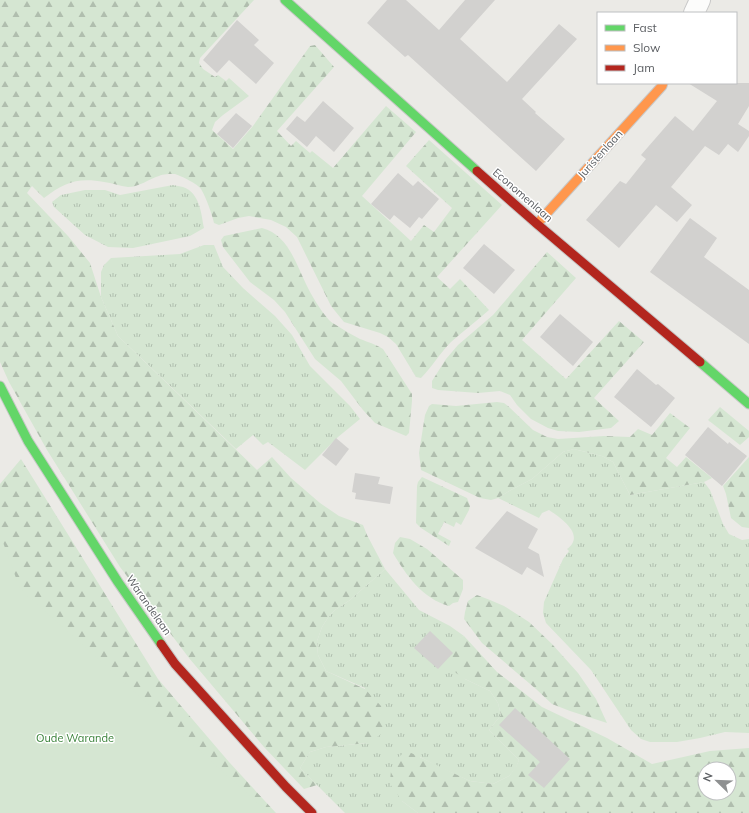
<svg xmlns="http://www.w3.org/2000/svg" width="749" height="813" viewBox="0 0 749 813" font-family="Mulish,sans-serif">
	<style>
		.grass { fill: url(#grass-tufts) }
		.forest { fill: url(#forest-firs); fill-rule: evenodd }
		.park { fill: #d5e6d2 }
		.building { fill: #d2d1cf }
		.lines { fill: none; stroke-linecap: round; stroke-linejoin: round }
		.street-casing { stroke: #c8c8c8; stroke-width: 22 }
		.fast-casing { stroke: #c8c8c7; stroke-width: 11 }
		.slow-casing { stroke: #c8c8c7; stroke-width: 11 }
		.jam-casing { stroke: #c8c8c7; stroke-width: 11 }
		.street { stroke: #fcfcfb; stroke-width: 20 }
		.fast { stroke: #63d668; stroke-width: 9 }
		.slow { stroke: #ff974d; stroke-width: 9 }
		.jam { stroke: #b3261e; stroke-width: 9 }
		.labels { text-anchor: middle; stroke-width: 3; stroke-linejoin: round; paint-order: stroke }
		.street-label { font-size: 11px; fill: #5c5f63; stroke: #fff }
		.park-label { font-size: 11px; fill: #3b833b; stroke: #fff }
	</style>
	<defs>
		<pattern id="grass-tufts" width="24" height="20" patternUnits="userSpaceOnUse"><rect width="24" height="20" fill="#d5e6d2"/><path d="M3 7l-1-3M5 7V3M7 7l1-3M15 17l-1-3M17 17v-4M19 17l1-3" fill="none" stroke="#b0beae"/></pattern>
		<pattern id="forest-firs" width="22" height="20" patternUnits="userSpaceOnUse"><rect width="22" height="20" fill="#d5e6d2"/><path d="M5 1l3.5 6h-7zM16 11l3.5 6h-7z" fill="#b0beae"/></pattern>
	</defs>
	<rect width="100%" height="100%" fill="#ebeae6"/>
	<!-- grass -->
	<g class="grass">
		<path d="M173,185C176,186 180,186 183,187C200,193 201,213 204,228L190,236L133,248L108,247L85,235L54,207L52,202L61,195L85,190H105L120,195Z"/>
		<path d="M204,245H214L223,267L243,288L275,316L292,335L310,366L350,406L360,419L338,437L305,470L268,442L263,445L253,435L236,449L118,336L101,297V272L104,265L111,258L180,254Z"/>
		<path d="M574,449L602,456L613,462L630,495L704,482L710,490L723,524L729,534L742,540L749,539V733L725,732L700,738L677,742H650L641,739L631,730L591,670L546,623L543,613L544,602L563,559L569,551L567,549C586,535 561,518 549,510L542,513L539,518L498,498L511,490L532,479L563,452Z"/>
		<path d="M385,569L419,610L450,626L464,636L452,642L465,679L490,691L498,703L501,715L489,730L519,760L516,768L509,776L493,784L470,781L437,766L420,757L402,801L418,813H345L300,768L310,752L326,747L368,743L365,688L326,671L318,655L317,641L322,627L329,616L335,610L350,600Z"/>
	</g>
	<!-- forest -->
	<g class="forest">
		<path d="M0,0H254L200,58L199,63L203,69L215,77L218,75L226,81L229,78L249,96L223,115L215,122L212,130L233,149L253,126L310,46L315,45L334,67L277,131L291,146L296,141L310,153L312,151L333,168L386,106L416,132L362,196L411,241L424,225L434,232L452,208L406,166L429,140L502,205L437,277L450,289L460,279L489,310C477,321 463,331 451,342C440,353 432,367 421,378L416,377L396,344L388,337L380,333L344,322L331,306L297,237L286,227L271,220L249,216L238,218L219,225L214,223C212,214 206,197 201,189C198,184 181,176 175,174C170,174 163,174 159,176C149,179 139,187 128,187C120,186 112,183 104,182C79,177 64,182 44,198L32,186L27,193L68,236L90,263L101,297L118,336L257,470L272,457L291,478L320,503L339,516L363,525L367,535L385,569L350,600L335,610L329,616L322,627L317,641L318,655L326,671L365,689L381,706L385,723L380,735L368,743L326,747L310,752L300,768L317,785L304,789L264,747L189,658L120,567L47,450L9,382L0,362Z"/>
		<path d="M262,228C287,234 296,263 306,284C311,295 321,311 329,320C331,322 334,324 336,325C344,330 352,335 360,339C368,342 375,344 383,349L412,394V401L409,433L406,436L375,423L363,410L341,381L315,359L285,312L274,300L250,282L223,247L221,240L224,236Z"/>
		<path d="M547,252L576,278L522,340L566,379L619,321L644,342L594,398L619,421L611,428L579,432L558,431L548,428L531,419L517,405L510,395L500,391L478,393L438,390L432,388V381L446,359L458,345L493,315Z"/>
		<path d="M497,402L504,403L508,406L533,430L547,437L558,439L604,436L630,437L638,429L652,435L670,413L690,428L666,458L677,467L686,457L712,478L704,482L630,495L613,462L602,456L574,449L563,452L532,479L511,490L498,498L491,500L480,498L421,470L419,453L425,415L429,406L432,404L456,406Z"/>
		<path d="M720,407L749,431V437L740,445L708,420Z"/>
		<path d="M749,457V528L742,527L731,518L726,494L723,486Z"/>
		<path d="M21,459L158,679L229,762L276,813H85L0,744V484Z"/>
		<path d="M422,477L467,498L470,506L469,510L461,525L456,522L454,527L444,522L438,534L451,541L449,546L421,528L416,523L417,486L418,482Z"/>
		<path d="M400,537L410,539L427,549L463,580V589L458,602L453,603L449,606C423,599 406,575 393,553L395,543Z"/>
		<path d="M477,595L490,600L504,606L529,622L552,644L578,673L596,699L607,723L570,711L552,704L536,689L482,643L464,619L465,612L468,601Z"/>
		<path d="M464,636L497,672L542,707L607,738L652,764L710,751L749,748V813H418L402,801L390,784C391,767 391,761 407,751L470,781L493,784L509,776L516,767L519,760L489,730L501,715L498,703L490,691L465,679L456,673L451,664L449,655L452,641ZM705,769H729V793H705Z"/>
	</g>
	<!-- park -->
	<path class="park" d="M0,534L20,589L269,813H0Z"/>
	<!-- building -->
	<g class="building">
		<path d="M387,0H406L439,30L465,0H495L460,39L507,82L559,24L577,39L522,99L536,112L535,113L565,139L536,171L408,55L405,57L367,23Z"/>
		<path d="M237,20L259,40L254,45L274,63L256,84L229,60L217,73L203,60Z"/>
		<path d="M688,83H749V106L738,124L749,131V136L738,152L728,144L719,155L705,146L671,187L692,205L677,222L656,205L619,248L586,220L620,181L626,184L646,159L641,155L675,116L693,131L717,101Z"/>
		<path d="M323,101L354,128L334,152L316,136L307,147L286,129L297,116L305,122Z"/>
		<path d="M236,113L252,126L233,148L217,134Z"/>
		<path d="M398,173L413,186L418,181L439,199L422,219L419,217L410,228L394,215L390,220L371,204Z"/>
		<path d="M690,218L717,238L704,257L749,290V344L650,272Z"/>
		<path d="M484,244L515,270L494,294L463,268Z"/>
		<path d="M560,314L593,342L573,366L540,337Z"/>
		<path d="M637,369L656,385L658,384L675,398L651,427L614,397Z"/>
		<path d="M708,427L728,444L729,442L747,456L722,486L685,455Z"/>
		<path d="M336,438L349,449L336,466L322,455Z"/>
		<path d="M355,473L380,477L378,484L393,487L390,504L355,499L356,493L352,492Z"/>
		<path d="M507,511L538,529L528,548L539,554L544,577L527,567L522,575L475,548Z"/>
		<path d="M430,631L453,653L438,669L414,648Z"/>
		<path d="M515,708L570,759L544,788L528,775L540,762L499,725Z"/>
	</g>
	<g class="lines">
		<defs>
			<path id="street" d="M694,13L700,0"/>
			<g id="fast">
				<path d="M285,0L477,171"/>
				<path d="M700,362L749,404"/>
				<path d="M0,386L28,441L118,582L161,644"/>
			</g>
			<path id="slow" d="M537,224L662,86L663,83"/>
			<g id="jam">
				<path d="M477,171L537,224L700,362"/>
				<path d="M161,644L175,664L286,787L312,813"/>
			</g>
		</defs>
		<!-- street casing -->
		<use href="#street" class="street-casing"/>
		<!-- fast casing -->
		<use href="#fast" class="fast-casing"/>
		<!-- slow casing -->
		<use href="#slow" class="slow-casing"/>
		<!-- jam casing -->
		<use href="#jam" class="jam-casing"/>
		<!-- street -->
		<use href="#street" class="street"/>
		<!-- fast -->
		<use href="#fast" class="fast"/>
		<!-- slow -->
		<use href="#slow" class="slow"/>
		<!-- jam -->
		<use href="#jam" class="jam"/>
	</g>
	<g class="labels">
		<!-- street labels -->
		<g class="street-label">
			<text transform="translate(600 154) rotate(-48)" y="4">Juristenlaan</text>
			<text transform="translate(523 195) rotate(41)" y="4">Economenlaan</text>
			<text transform="translate(149 605) rotate(55)" y="4">Warandelaan</text>
		</g>
		<!-- park labels -->
		<g class="park-label">
			<text x="75" y="742">Oude Warande</text>
		</g>
	</g>
	<!-- legend -->
	<rect x="597" y="12" width="140" height="72" fill="#ffffff" stroke="#bebfc1"/>
	<rect x="605" y="25" width="20" height="6" fill="#63d668" stroke="#bebfc1"/>
	<text x="633" y="32" font-size="12" fill="#5c5f63">Fast</text>
	<rect x="605" y="45" width="20" height="6" fill="#ff974d" stroke="#bebfc1"/>
	<text x="633" y="52" font-size="12" fill="#5c5f63">Slow</text>
	<rect x="605" y="65" width="20" height="6" fill="#b3261e" stroke="#bebfc1"/>
	<text x="633" y="72" font-size="12" fill="#5c5f63">Jam</text>
	<!-- north arrow -->
	<g transform="translate(717 781) rotate(293)"><circle r="19" fill="#ffffff" stroke="#bebfc1"/>
	<path d="M0-3L7 15L0 10L-7 15Z" fill="#8e9091"/>
	<text y="-6" font-size="11" font-weight="bold" text-anchor="middle" fill="#5c5f63">N</text>
	</g>
</svg>
